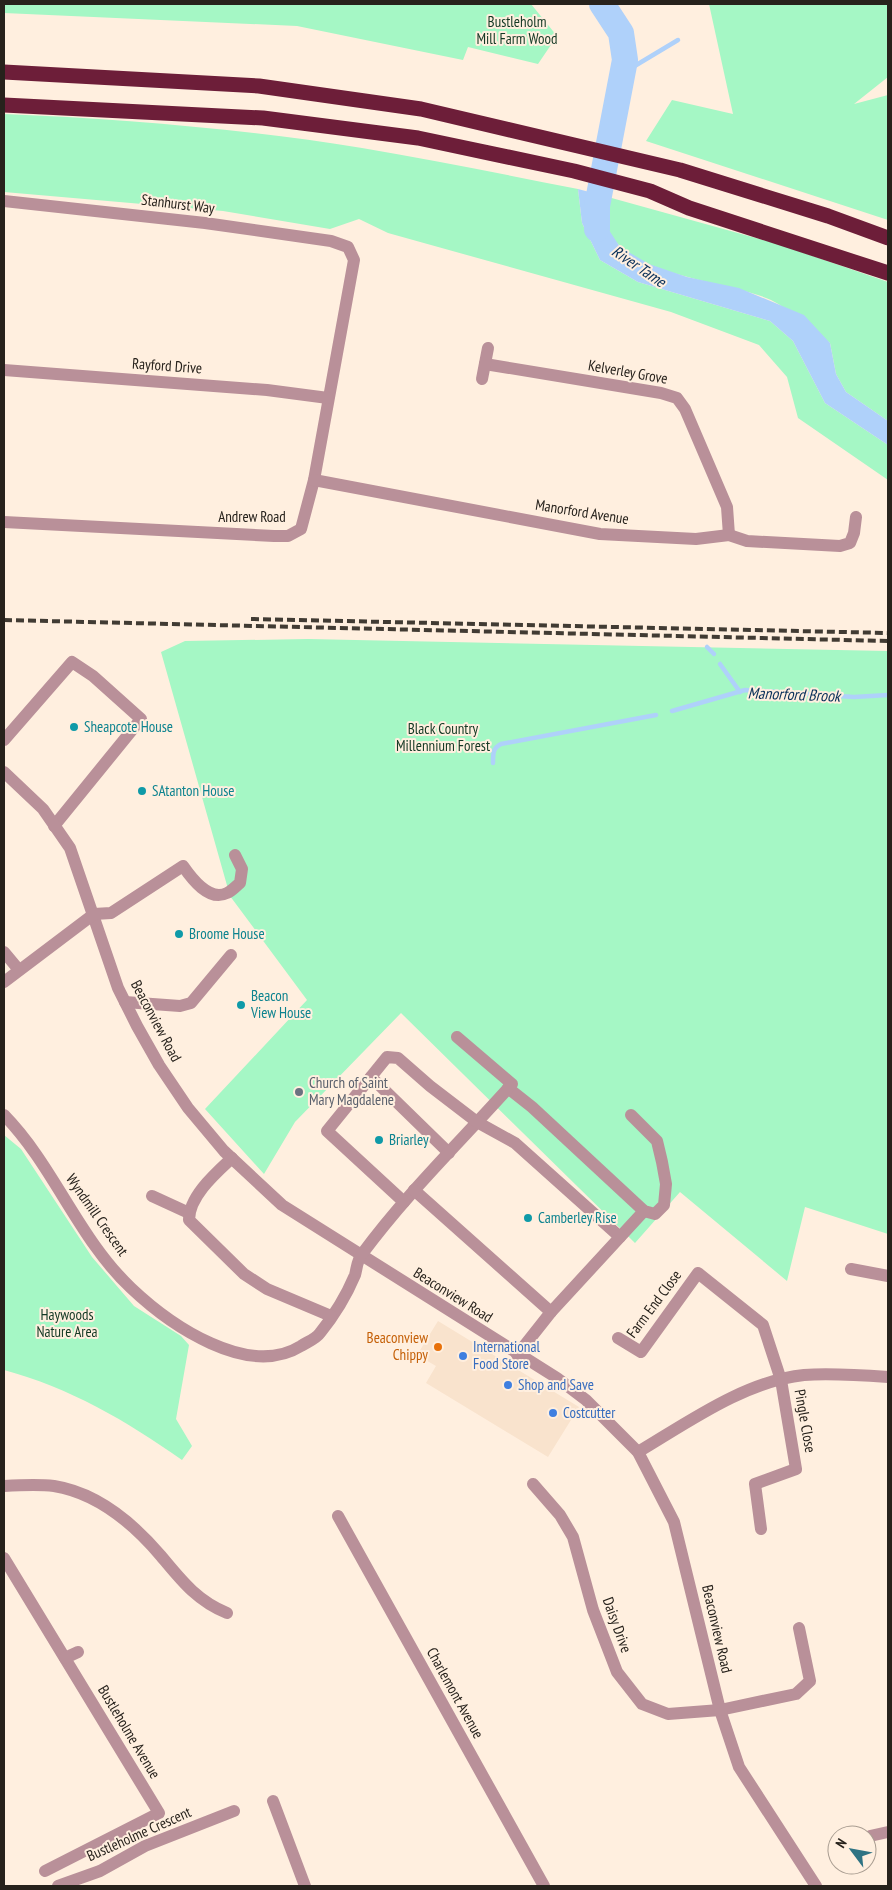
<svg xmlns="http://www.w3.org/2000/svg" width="892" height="1890" viewBox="0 0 892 1890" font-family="'PT Sans Narrow',sans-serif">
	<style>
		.built { fill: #f9e3cd }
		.green { fill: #a5f7c5 }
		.water { fill: #afd1fa }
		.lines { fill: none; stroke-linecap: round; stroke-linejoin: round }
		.stream { stroke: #afd1fa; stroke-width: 4.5 }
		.river { stroke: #afd1fa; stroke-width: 26 }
		.minor { stroke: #b99099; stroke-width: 12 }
		.highway { stroke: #6d1e39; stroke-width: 15 }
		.rail { stroke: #413b33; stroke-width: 4; stroke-dasharray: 8 4; stroke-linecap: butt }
		.culture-dot { fill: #0f9aa8; stroke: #ffefdf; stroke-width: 2 }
		.worship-dot { fill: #6b7280; stroke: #ffefdf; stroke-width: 2 }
		.food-dot { fill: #e8710a; stroke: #ffefdf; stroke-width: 2 }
		.shop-dot { fill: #3f7fe0; stroke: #ffefdf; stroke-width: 2 }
		.labels { text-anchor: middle; stroke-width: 4; stroke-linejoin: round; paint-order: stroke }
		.park-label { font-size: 15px; fill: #133824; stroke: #ffefdf }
		.street-label { font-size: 15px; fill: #27221c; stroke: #ffefdf }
		.culture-label { font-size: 15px; fill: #0d838f; stroke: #ffefdf; text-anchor: start }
		.worship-label { font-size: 15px; fill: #5b616d; stroke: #ffefdf; text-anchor: start }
		.food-label { font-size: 15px; fill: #c56008; stroke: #ffefdf; text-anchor: end }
		.shop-label { font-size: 15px; fill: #366cbe; stroke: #ffefdf; text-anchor: start }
		.water-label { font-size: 16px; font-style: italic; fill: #09305a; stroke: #ffefdf }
	</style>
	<rect width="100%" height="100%" fill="#ffefdf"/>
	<!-- built -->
	<path class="built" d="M438,1321L579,1407L548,1457L426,1383L436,1366L417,1355Z"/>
	<!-- green -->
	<g class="green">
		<path d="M4,4H531L557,36L538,64L468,47L463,60L297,26L4,13Z"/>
		<path d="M709,4H888V77L854,104L888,95V220L646,141L672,100L733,114Z"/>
		<path d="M4,114C124,119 243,129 362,148C434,160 506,175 578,189L582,223L600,260L638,282L770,321L793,341L825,403L888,445V480L798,418L787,377L759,345L671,312L388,233L359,219L330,229L223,211L4,192Z"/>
		<path d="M608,197L778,244L888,282V421L846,392L836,374L830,343C812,330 790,309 771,300C730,281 624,276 608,228C605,220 608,206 608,197Z"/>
		<path d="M308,639L888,651V1234L805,1207L787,1281L680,1192L635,1243L401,1013L295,1122L264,1174L205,1109L307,1000L230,896L161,652L185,641Z"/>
		<path d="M4,1135L21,1149L92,1257L134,1306L181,1336L189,1345L176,1419L192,1446L182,1460C127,1421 68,1387 4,1370Z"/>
	</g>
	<!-- water -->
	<path class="water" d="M578,189L608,197L607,227L620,247L649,264L687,277L739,288L804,315L830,343L836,374L846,392L888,421V445L825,403L793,341L770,321L638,282L600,260L582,223Z"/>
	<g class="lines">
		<!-- stream -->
		<g class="stream">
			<path d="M623,73L678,40"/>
			<path d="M707,647L714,654"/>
			<path d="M720,664L740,692"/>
			<path d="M672,711L745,690L854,697L888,695"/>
			<path d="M493,763C493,753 493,748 501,744L656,715"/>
		</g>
		<!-- river -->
		<path class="river" d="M597,229V206L625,60L621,33L602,4"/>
		<!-- minor -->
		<g class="minor">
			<path d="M4,201L205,223L331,241L348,247L354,260L314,480L301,529L288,536H274L4,522"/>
			<path d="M485,364L661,393L677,398L685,409L727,507L729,535"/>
			<path d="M4,370L267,390L328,398"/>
			<path d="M482,379L488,348"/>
			<path d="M314,480L600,534L696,539L729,535L747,541L840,546L850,543L854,533L856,517"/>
			<path d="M4,740L72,662L93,676L141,719L54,826"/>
			<path d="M4,772L43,809L70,848L118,988L137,1026L159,1065L188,1108L224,1151L282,1205L557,1378L586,1400L638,1452L674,1522L720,1710L739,1767L816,1886"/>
			<path d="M4,952L19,970"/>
			<path d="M4,982L94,914L111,913L183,866C192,879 209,902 227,893C232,891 236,886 240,883L242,869L235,855"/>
			<path d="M125,1002L180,1006L191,1003L231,955"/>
			<path d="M371,1077L449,1153"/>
			<path d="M508,1088L532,1107L644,1211L655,1214L664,1205L666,1184L662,1162L657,1141L631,1115"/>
			<path d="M4,1115C54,1166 78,1238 131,1288C170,1325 248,1379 301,1346C307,1342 316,1339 320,1333C333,1317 347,1294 355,1275C357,1268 357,1260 362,1254C407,1193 462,1140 512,1084L457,1037"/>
			<path d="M232,1158C216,1173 189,1196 189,1220L244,1274L267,1289L331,1316"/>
			<path d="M414,1190L551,1312"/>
			<path d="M152,1196L189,1213"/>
			<path d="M404,1202L327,1131L387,1057L398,1058L430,1086L477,1122L515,1143L620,1237"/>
			<path d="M851,1269L888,1276"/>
			<path d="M618,1338L641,1352L698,1273L763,1325L781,1380L796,1469L755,1484L761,1529"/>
			<path d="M517,1355L551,1312L644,1211"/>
			<path d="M638,1452C687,1423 745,1381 804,1375C832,1373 860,1375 888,1377"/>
			<path d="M533,1484L560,1515L573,1537L593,1610L617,1672L642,1704L668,1714L720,1710L796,1694L810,1681L799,1628"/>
			<path d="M4,1486C20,1485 38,1484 54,1486C98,1493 133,1523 161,1556C181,1580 197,1601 227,1613"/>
			<path d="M338,1516L544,1886"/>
			<path d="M4,1558L159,1813L45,1871"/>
			<path d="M65,1658L78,1652"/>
			<path d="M273,1801L305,1886"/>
			<path d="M870,1836L888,1832"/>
			<path d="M58,1886L100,1871L145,1846L234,1811"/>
		</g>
		<!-- highway -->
		<g class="highway">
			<path d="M4,72L259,86L421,109L680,170L828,216L888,238"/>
			<path d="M4,105L263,118L418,138L574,171L650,191L689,208L888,273"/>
		</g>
		<!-- rail -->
		<g class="rail">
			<path d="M251,619L888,633"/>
			<path d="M4,620L888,641"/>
		</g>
	</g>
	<!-- markers -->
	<g class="culture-dot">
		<circle cx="74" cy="727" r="5"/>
		<circle cx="142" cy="791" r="5"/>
		<circle cx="179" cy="934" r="5"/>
		<circle cx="241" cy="1005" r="5"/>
		<circle cx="379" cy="1140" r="5"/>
		<circle cx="528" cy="1218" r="5"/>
	</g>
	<circle class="worship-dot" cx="299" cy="1092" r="5"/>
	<circle class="food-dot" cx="438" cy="1347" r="5"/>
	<g class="shop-dot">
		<circle cx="463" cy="1356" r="5"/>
		<circle cx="508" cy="1385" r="5"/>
		<circle cx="553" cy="1413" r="5"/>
	</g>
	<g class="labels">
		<!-- park labels -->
		<g class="park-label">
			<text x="517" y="27">Bustleholm<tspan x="517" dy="17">Mill Farm Wood</tspan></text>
			<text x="443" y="734">Black Country<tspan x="443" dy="17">Millennium Forest</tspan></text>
			<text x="67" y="1320">Haywoods<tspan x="67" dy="17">Nature Area</tspan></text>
		</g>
		<!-- street labels -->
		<g class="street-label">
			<text transform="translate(178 204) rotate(7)" y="5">Stanhurst Way</text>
			<text transform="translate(167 366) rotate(4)" y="5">Rayford Drive</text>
			<text transform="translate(628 372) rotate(10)" y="5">Kelverley Grove</text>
			<text transform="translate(582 512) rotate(9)" y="5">Manorford Avenue</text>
			<text x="252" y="522">Andrew Road</text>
			<text transform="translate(156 1021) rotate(62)" y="5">Beaconview Road</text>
			<text transform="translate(97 1215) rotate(55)" y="5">Wyndmill Crescent</text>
			<text transform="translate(453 1295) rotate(32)" y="5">Beaconview Road</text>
			<text transform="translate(654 1304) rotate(-53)" y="5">Farm End Close</text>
			<text transform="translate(805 1421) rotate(80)" y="5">Pingle Close</text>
			<text transform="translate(617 1625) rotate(70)" y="5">Daisy Drive</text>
			<text transform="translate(717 1629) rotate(77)" y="5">Beaconview Road</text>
			<text transform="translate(455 1693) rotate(61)" y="5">Charlemont Avenue</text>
			<text transform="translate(129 1732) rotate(59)" y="5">Bustleholme Avenue</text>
			<text transform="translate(139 1834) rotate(-24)" y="5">Bustleholme Crescent</text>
		</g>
		<!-- culture labels -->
		<g class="culture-label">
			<text x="84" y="732">Sheapcote House</text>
			<text x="152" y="796">SAtanton House</text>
			<text x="189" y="939">Broome House</text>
			<text x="251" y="1001">Beacon<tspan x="251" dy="17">View House</tspan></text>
			<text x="389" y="1145">Briarley</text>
			<text x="538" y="1223">Camberley Rise</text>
		</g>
		<!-- worship labels -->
		<g class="worship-label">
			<text x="309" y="1088">Church of Saint<tspan x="309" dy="17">Mary Magdalene</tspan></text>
		</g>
		<!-- food labels -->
		<g class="food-label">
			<text x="428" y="1343">Beaconview<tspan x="428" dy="17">Chippy</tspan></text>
		</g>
		<!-- shop labels -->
		<g class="shop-label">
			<text x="473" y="1352">International<tspan x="473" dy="17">Food Store</tspan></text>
			<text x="518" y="1390">Shop and Save</text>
			<text x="563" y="1418">Costcutter</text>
		</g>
		<!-- water labels -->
		<g class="water-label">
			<text transform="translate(639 266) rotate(34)" y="6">River Tame</text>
			<text transform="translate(794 694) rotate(2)" y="6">Manorford Brook</text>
		</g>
	</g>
	<!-- border -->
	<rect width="892" height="1890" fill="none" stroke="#27221c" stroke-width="10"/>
	<!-- north arrow -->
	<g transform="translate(852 1850) rotate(302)"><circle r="24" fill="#ffefdf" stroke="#a99d91"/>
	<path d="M0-4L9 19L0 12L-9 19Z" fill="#2f7383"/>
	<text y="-8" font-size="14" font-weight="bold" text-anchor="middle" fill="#27221c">N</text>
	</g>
</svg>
